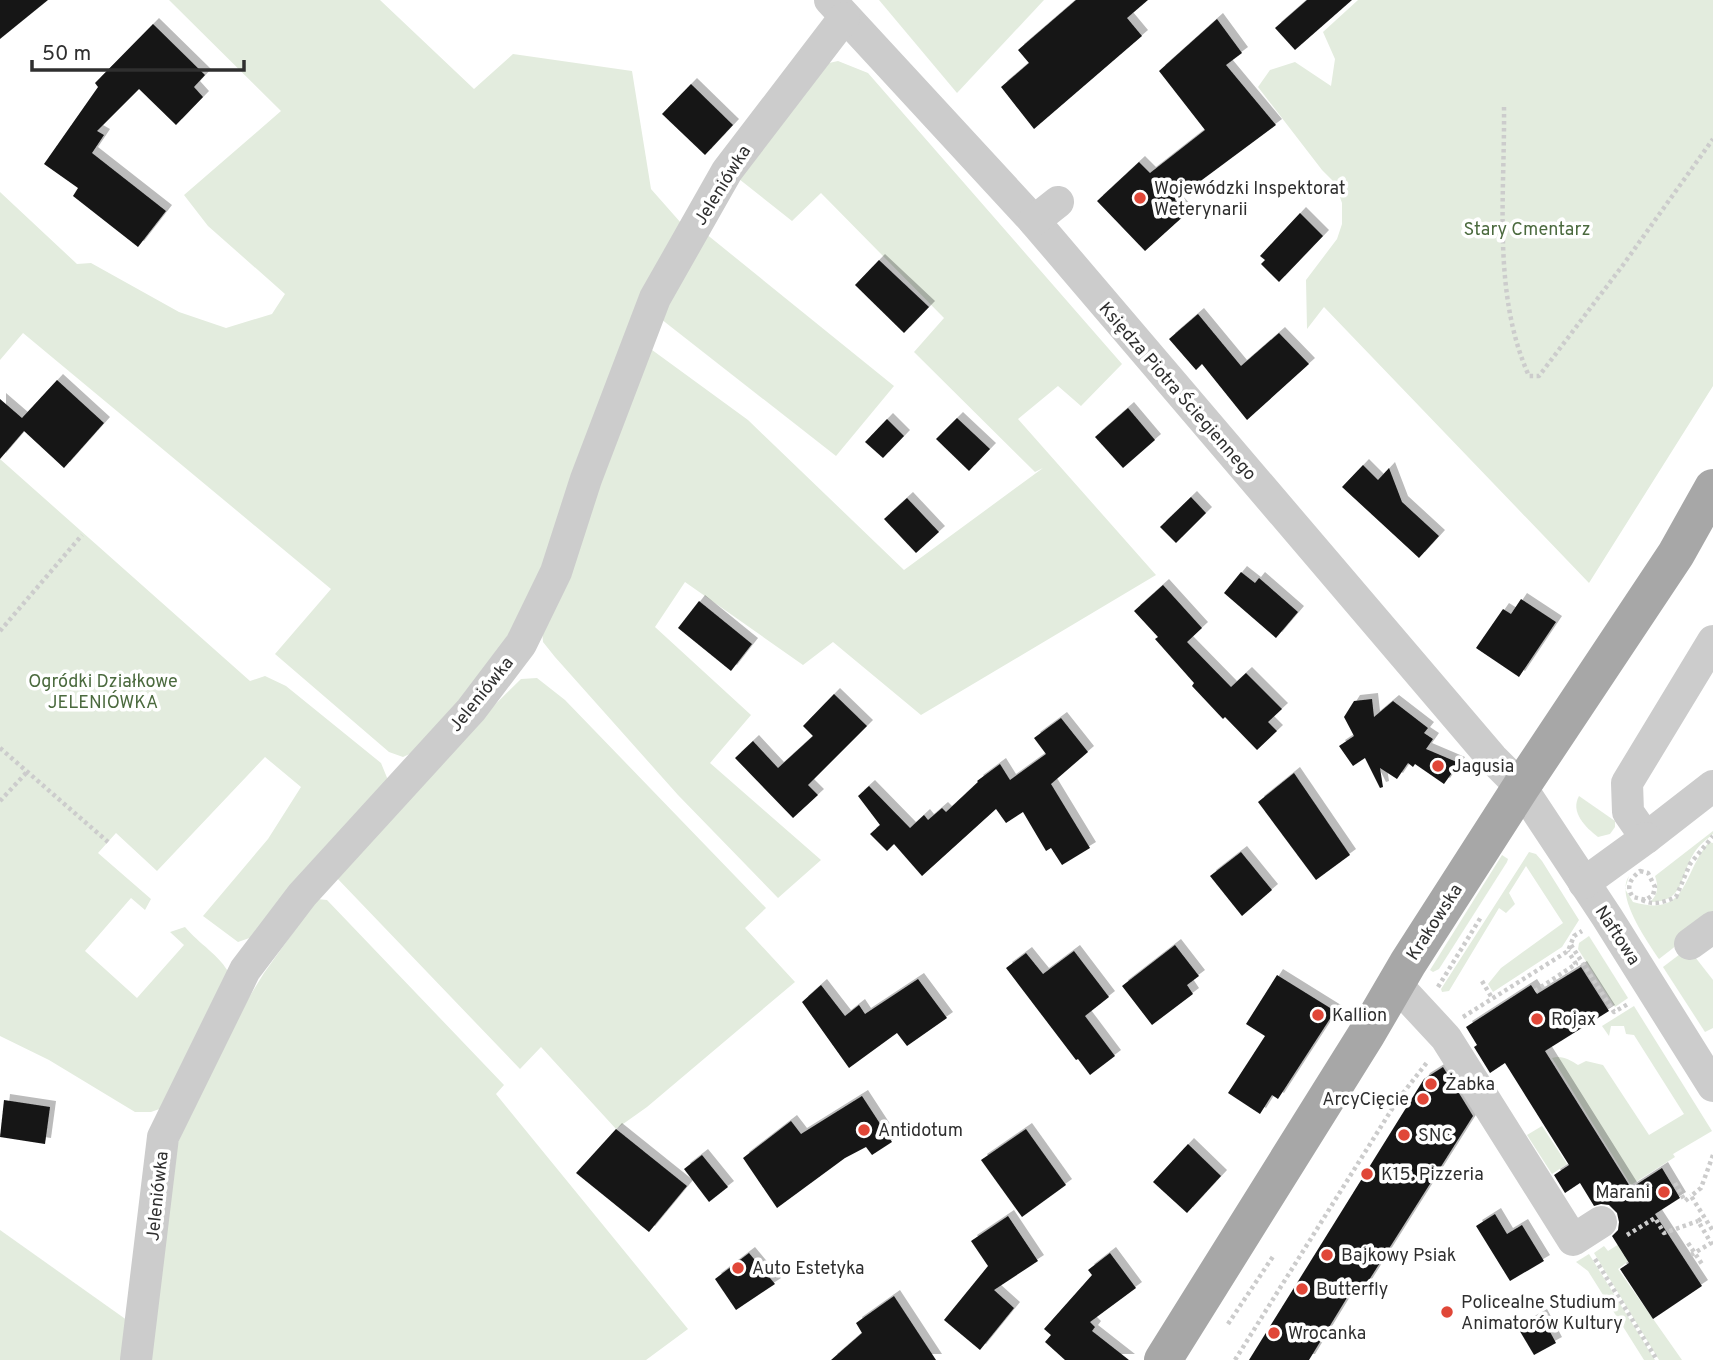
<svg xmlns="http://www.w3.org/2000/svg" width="1713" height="1360" viewBox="0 0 1713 1360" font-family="Overpass,sans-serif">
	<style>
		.green { fill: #e3ecde }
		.building { fill: #161616; filter: url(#shadow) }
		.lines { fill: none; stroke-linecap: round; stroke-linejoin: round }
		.path { stroke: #ccc; stroke-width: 4.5; stroke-dasharray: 3.5 3.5; stroke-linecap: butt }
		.minor { stroke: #ccc; stroke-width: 32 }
		.major { stroke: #a7a7a7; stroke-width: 38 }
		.poi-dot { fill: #e04738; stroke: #fff; stroke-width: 2.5 }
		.labels { text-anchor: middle; stroke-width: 7; stroke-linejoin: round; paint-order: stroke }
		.street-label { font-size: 18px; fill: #2f2f2f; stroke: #fff }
		.poi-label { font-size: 18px; fill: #2f2f2f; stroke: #fff; text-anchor: start }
		.park-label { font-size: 18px; fill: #4b6a3e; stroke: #fff }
	</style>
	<defs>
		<filter id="shadow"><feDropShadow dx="6" dy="-6" stdDeviation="0" flood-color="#0004"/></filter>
	</defs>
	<rect width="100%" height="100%" fill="#fff"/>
	<!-- green -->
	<g class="green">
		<path d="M169,0H380L474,89L513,54L632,71L651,189L681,223L551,564L493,667L421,749L403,757L389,752L275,654L331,589L23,333L0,360V192L77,264L91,263L179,312L226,328L272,314L285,294L208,226L184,195L281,111Z"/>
		<path d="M879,0H1044L957,93Z"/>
		<path d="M1358,0H1713V386L1589,583L1324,307L1307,329L1306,280L1337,239L1342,224V203L1335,183L1322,170L1258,87L1270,70L1295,62L1331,86L1335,59L1323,32Z"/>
		<path d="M838,61L868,73L1122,364L1081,406L1058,386L1018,419L1156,575L921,715L833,642L803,665L685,582L655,627L751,715L710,763L821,860L778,898L678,795L555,657L543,642L542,630L648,347L748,420L904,570L1043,468L1035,472L914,352L944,318L821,193L792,221L739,179L829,63Z"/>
		<path d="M705,233L894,386L836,456L661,319Z"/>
		<path d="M0,459L250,681L265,676L286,686L381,763L390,785L255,936L238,942L203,916L268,839L301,787L265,757L157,871L116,833L98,853L151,899L145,910L131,898L85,951L137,998L184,945L170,932L185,927C199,944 220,955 230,975L165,1107L151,1112H135L49,1060L0,1036Z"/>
		<path d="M537,678L565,700L766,908L745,928L795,982L647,1107L616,1129L541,1047L520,1069L335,876L354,844L521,679Z"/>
		<path d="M1579,796L1615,821V827L1610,834L1598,837C1585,827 1570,812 1579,796Z"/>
		<path d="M1713,831V834C1706,840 1699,845 1694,853C1679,877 1685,902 1650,902C1659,894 1658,885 1655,876Z"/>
		<path d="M1709,842L1713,843V917L1659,959C1647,941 1615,896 1629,876L1625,889L1633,902C1689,918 1681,875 1709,842Z"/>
		<path d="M1529,852L1536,854L1542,861L1579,920L1562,947L1493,992L1488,984L1501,968L1563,923L1526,866L1509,893L1515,904L1506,913L1499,908L1449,991L1442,992L1441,989Z"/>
		<path d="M1502,855L1508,859L1507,862L1439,969L1433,972L1430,970Z"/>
		<path d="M317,899L327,900L504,1085L496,1094L688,1329L646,1360H149L176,1147L220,1045L264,973Z"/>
		<path d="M1589,936L1628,998L1615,1007L1578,949L1579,943Z"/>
		<path d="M1688,948L1713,980V1028L1705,1032L1663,967Z"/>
		<path d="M1634,1006L1712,1131L1673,1154L1675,1157L1631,1185L1552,1058C1562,1055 1570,1060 1578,1065L1586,1061L1603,1065L1649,1135L1684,1114L1634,1035L1626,1034L1624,1026H1611L1609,1036L1602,1026Z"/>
		<path d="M1542,1126L1567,1164L1552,1174L1527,1135Z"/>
		<path d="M1651,1224L1645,1249L1618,1269L1682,1360H1659L1594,1253L1604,1246L1608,1251Z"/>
		<path d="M0,1230L131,1323L125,1360H0Z"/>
		<path d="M1589,1254L1653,1357L1655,1360H1644L1588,1271L1576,1262Z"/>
	</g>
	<!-- building -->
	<g class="building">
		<path d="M0,0H48L0,39Z"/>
		<path d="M1076,0H1148L1127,18L1142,36L1034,129L1001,87L1029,63L1018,50Z"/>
		<path d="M1307,0H1352L1295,50L1275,28Z"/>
		<path d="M1217,19L1242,53L1226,65L1276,125L1175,200L1187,213L1145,251L1097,201L1139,162L1150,173L1205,130L1159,71Z"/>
		<path d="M153,24L205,75L194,87L203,97L176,125L139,89L97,131L104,135L92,153L166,211L138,247L73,196L78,188L44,164L98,87L95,83Z"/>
		<path d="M691,84L733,125L705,155L662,114Z"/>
		<path d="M1300,213L1323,236L1279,282L1261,264L1265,260L1260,256Z"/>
		<path d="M879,260L929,307L904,333L855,285Z"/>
		<path d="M1198,314L1241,366L1279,333L1309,364L1247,420L1202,364L1196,370L1169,339Z"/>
		<path d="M57,380L104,423L64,468L24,431L0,459V399L22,418Z"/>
		<path d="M1128,408L1155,440L1123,468L1095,437Z"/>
		<path d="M957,418L990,449L969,471L936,439Z"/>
		<path d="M887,419L904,436L883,458L865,442Z"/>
		<path d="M1363,465L1378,480L1389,468L1402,502L1439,536L1419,558L1342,487Z"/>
		<path d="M1191,497L1206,513L1176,543L1160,527Z"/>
		<path d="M907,498L939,532L916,553L884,519Z"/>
		<path d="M1241,572L1255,583L1259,578L1298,612L1276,638L1224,593Z"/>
		<path d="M1163,585L1202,628L1187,642L1231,687L1246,673L1282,709L1268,722L1277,731L1257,750L1225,717L1223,719L1192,686L1194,683L1155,639L1158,637L1134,611Z"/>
		<path d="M1521,599L1556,622L1519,677L1476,648L1503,609L1511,614Z"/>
		<path d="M699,601L752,644L731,671L678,628Z"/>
		<path d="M834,694L867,726L808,785L818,795L793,818L735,758L753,741L778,768L813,736L803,726Z"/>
		<path d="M1372,699L1374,717L1393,701L1428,728L1424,733L1433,739L1426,749L1459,763L1444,784L1415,764L1413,767L1408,763L1397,779L1380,768L1383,787L1380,788L1365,758L1353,766L1339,746L1354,736L1344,717L1354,701Z"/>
		<path d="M1061,718L1088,752L1051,784L1090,848L1062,865L1051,848L1046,851L1023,812L1006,823L996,809L922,876L894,844L887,851L870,834L880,825L858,796L869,786L910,828L924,815L928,820L942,808L946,812L978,782L977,781L1000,764L1010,780L1046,754L1034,738Z"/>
		<path d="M1294,773L1350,855L1316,880L1258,802Z"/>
		<path d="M1241,852L1272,890L1242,916L1210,876Z"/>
		<path d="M1175,945L1199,976L1187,985L1193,994L1152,1025L1122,986Z"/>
		<path d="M1074,951L1109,997L1085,1016L1115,1056L1090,1075L1078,1059L1076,1060L1006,968L1026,953L1043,974Z"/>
		<path d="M1581,967L1609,1011L1545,1051L1631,1188L1662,1168L1680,1198L1655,1214L1702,1286L1653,1319L1620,1269L1629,1263L1612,1236L1618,1230L1619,1222L1617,1213L1609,1205L1601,1204L1594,1206L1580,1183L1565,1193L1554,1175L1569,1165L1505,1063L1490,1073L1474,1047L1477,1045L1466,1027L1531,985L1537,994Z"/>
		<path d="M1277,975L1335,1011L1278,1099L1272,1095L1260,1114L1228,1093L1265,1036L1246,1024Z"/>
		<path d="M918,979L947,1018L907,1046L897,1033L849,1068L802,1002L821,985L845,1016L859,1005L865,1014Z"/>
		<path d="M1443,1067L1473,1116L1364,1288L1356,1283L1309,1360H1249L1424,1079Z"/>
		<path d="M862,1096L892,1142L872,1155L866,1147L845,1158L777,1208L743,1158L791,1121L801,1134Z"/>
		<path d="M4,1100L50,1107L45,1144L0,1137Z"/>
		<path d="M616,1129L687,1186L649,1232L576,1173Z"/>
		<path d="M1026,1129L1066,1185L1022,1217L981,1160Z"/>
		<path d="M1188,1144L1221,1176L1187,1213L1153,1182Z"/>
		<path d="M702,1155L728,1187L709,1202L684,1169Z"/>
		<path d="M1495,1214L1507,1234L1522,1225L1544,1261L1510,1281L1476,1226Z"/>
		<path d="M1008,1216L1038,1261L994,1290L1014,1308L980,1350L944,1320L988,1266L971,1241Z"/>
		<path d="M749,1253L775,1284L736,1310L715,1279Z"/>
		<path d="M1110,1253L1136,1288L1090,1322L1095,1327L1092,1331L1129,1360H1065L1045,1342L1051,1335L1044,1329L1092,1275L1088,1270Z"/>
		<path d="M894,1296L936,1360H831L862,1333L856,1323Z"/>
		<path d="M1541,1315L1556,1343L1534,1355L1518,1328Z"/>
	</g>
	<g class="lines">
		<!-- path -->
		<g class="path">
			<path d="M1504,107C1505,195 1492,294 1529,376H1539L1623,265L1713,139"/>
			<path d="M0,631L82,535"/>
			<path d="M0,748L108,842"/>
			<path d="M0,801L27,772"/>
			<path d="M1640,871L1648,873L1655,887L1653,895L1646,900L1633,897C1625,887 1631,878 1640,871Z"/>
			<path d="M1642,900C1654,906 1664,902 1676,897L1690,864L1713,836"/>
			<path d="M1571,945L1614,1012L1628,1004"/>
			<path d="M1482,981L1492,998"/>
			<path d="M1438,987L1481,917"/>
			<path d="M1535,991L1576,964L1568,951"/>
			<path d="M1463,1017L1568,951L1574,936L1582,931"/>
			<path d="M1713,1155L1701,1188L1691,1196L1713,1231"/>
			<path d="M1675,1183L1685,1201L1691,1196"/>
			<path d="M1627,1235L1655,1218L1664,1233L1698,1221"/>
			<path d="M1688,1243L1702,1264"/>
			<path d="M1691,1255L1711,1243L1698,1221L1704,1217"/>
			<path d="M1595,1259L1657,1360"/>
			<path d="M1228,1324L1274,1255"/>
			<path d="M1235,1360L1397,1101L1428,1061"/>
		</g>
		<!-- minor -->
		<g class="minor">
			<path d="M830,0L1034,221L1492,758L1521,787L1607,917L1713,1086"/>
			<path d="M1034,221L1058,202"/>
			<path d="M1713,641L1627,783L1628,812L1646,838L1713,786"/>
			<path d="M1584,883L1646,838"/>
			<path d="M1690,944L1713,927"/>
			<path d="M1396,984L1446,1038L1573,1240L1601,1222"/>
			<path d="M136,1360L163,1137L245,970L302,895L471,710L521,644L556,572L586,479L655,298L727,171L844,18"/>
		</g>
		<!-- major -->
		<path class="major" d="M1163,1360L1366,1035L1408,963L1521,787L1676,554L1713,488"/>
	</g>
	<!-- markers -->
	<g class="poi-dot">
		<circle cx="1140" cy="198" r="7"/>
		<circle cx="1438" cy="766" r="7"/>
		<circle cx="1318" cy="1015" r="7"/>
		<circle cx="1537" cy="1019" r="7"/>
		<circle cx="1431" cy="1084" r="7"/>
		<circle cx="1423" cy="1099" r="7"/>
		<circle cx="864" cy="1130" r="7"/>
		<circle cx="1404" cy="1135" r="7"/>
		<circle cx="1367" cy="1174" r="7"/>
		<circle cx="1664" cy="1192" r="7"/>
		<circle cx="1327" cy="1255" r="7"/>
		<circle cx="738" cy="1268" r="7"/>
		<circle cx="1302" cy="1289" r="7"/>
		<circle cx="1447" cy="1312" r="7"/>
		<circle cx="1274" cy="1333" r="7"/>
	</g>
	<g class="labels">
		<!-- street labels -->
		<g class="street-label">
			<text transform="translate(722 185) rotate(-58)" y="6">Jeleniówka</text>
			<text transform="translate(1178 391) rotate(49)" y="6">Księdza Piotra Ściegiennego</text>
			<text transform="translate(481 694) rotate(-51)" y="6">Jeleniówka</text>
			<text transform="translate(1434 922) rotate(-57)" y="6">Krakowska</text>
			<text transform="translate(1618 935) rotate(57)" y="6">Naftowa</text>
			<text transform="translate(157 1196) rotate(-84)" y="6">Jeleniówka</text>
		</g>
		<!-- poi labels -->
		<g class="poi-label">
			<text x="1154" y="194">Wojewódzki Inspektorat<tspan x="1154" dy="21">Weterynarii</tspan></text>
			<text x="1452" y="772">Jagusia</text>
			<text x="1332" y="1021">Kallion</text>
			<text x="1551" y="1025">Rojax</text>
			<text x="1445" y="1090">Żabka</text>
			<text x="1409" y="1105" text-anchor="end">ArcyCięcie</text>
			<text x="878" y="1136">Antidotum</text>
			<text x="1418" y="1141">SNC</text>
			<text x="1381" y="1180">K15. Pizzeria</text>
			<text x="1650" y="1198" text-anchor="end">Marani</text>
			<text x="1341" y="1261">Bajkowy Psiak</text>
			<text x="752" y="1274">Auto Estetyka</text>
			<text x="1316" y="1295">Butterfly</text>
			<text x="1461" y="1308">Policealne Studium<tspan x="1461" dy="21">Animatorów Kultury</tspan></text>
			<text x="1288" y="1339">Wrocanka</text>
		</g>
		<!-- park labels -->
		<g class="park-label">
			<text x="1527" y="235">Stary Cmentarz</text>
			<text x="103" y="687">Ogródki Działkowe<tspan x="103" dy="21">JELENIÓWKA</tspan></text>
		</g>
	</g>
	<!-- scale -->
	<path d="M32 60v10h212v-10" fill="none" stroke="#2f2f2f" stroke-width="3.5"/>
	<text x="42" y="60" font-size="21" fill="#2f2f2f" stroke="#ffffff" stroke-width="5" paint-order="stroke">50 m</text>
</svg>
